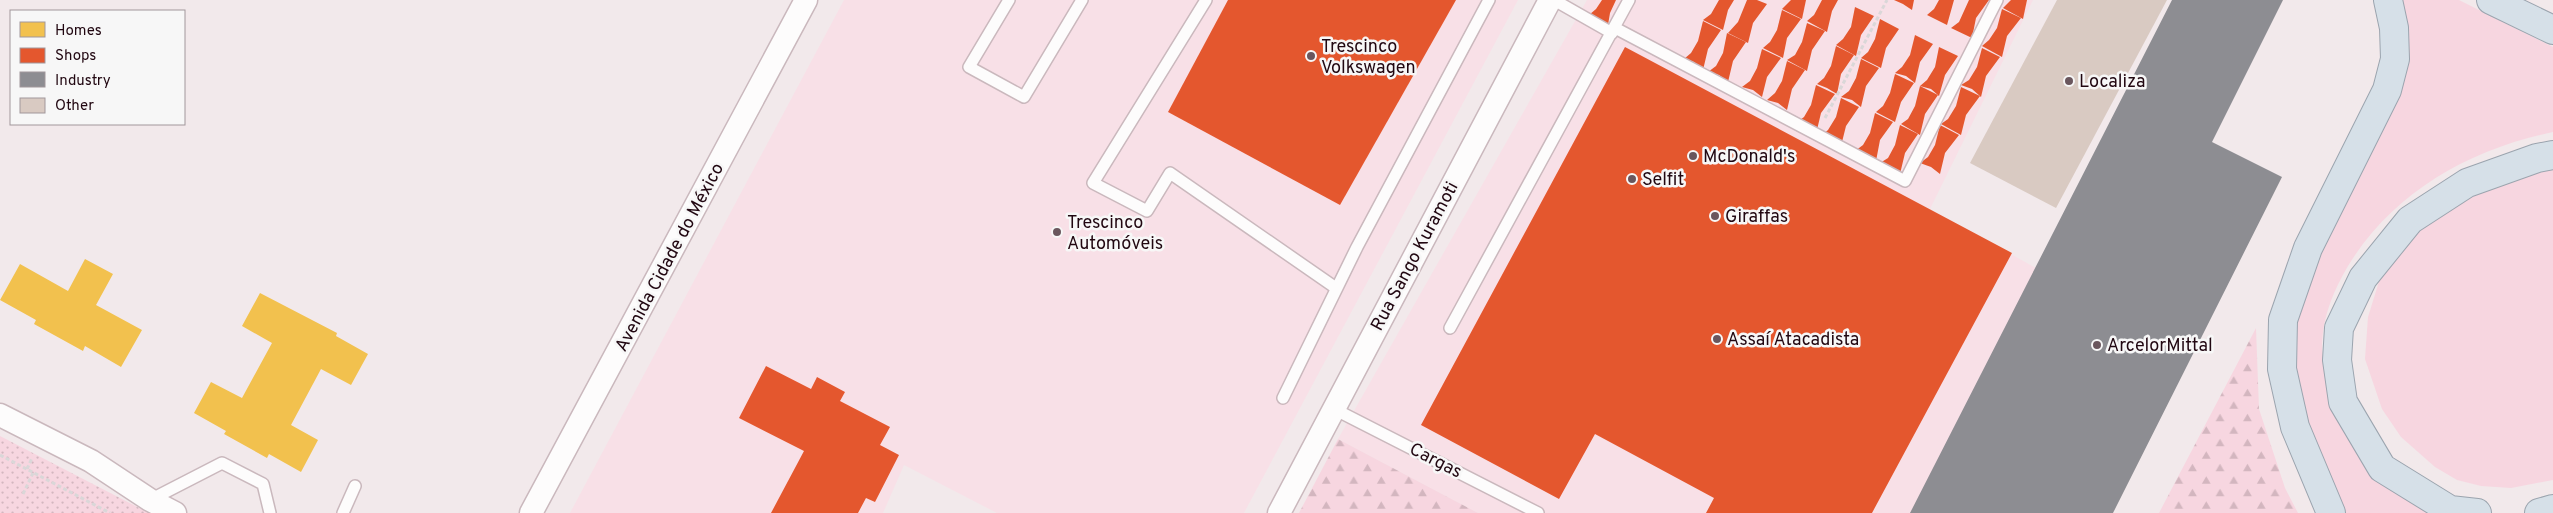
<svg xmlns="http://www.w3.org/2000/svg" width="2553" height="513" viewBox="0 0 2553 513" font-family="Overpass,sans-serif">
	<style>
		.built { fill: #f8e0e7 }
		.grass { fill: #f7d6e0 }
		.forest { fill: url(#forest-firs) }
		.park { fill: url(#park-dots) }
		.homes { fill: #f2c14e }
		.shops { fill: #e4572e }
		.industry { fill: #8d8d92 }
		.building { fill: #d9cac2 }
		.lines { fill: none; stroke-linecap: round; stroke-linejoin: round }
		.service-casing { stroke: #cab8bd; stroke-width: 14 }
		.minor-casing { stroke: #cab8bd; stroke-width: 25 }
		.trunk-casing { stroke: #9ba4ae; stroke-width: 30 }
		.path { stroke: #dad7d8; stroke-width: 3; stroke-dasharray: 4 2.5; stroke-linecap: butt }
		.service { stroke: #fdfcfc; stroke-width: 11 }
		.minor { stroke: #fdfcfc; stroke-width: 22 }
		.trunk { stroke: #d6e0e8; stroke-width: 28 }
		.poi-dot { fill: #6a565d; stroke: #f7f7f7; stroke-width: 2 }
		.labels { text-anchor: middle; stroke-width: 5; stroke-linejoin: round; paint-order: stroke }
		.poi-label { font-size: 18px; fill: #210711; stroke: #f7f7f7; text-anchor: start }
		.street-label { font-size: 18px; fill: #210711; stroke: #f7f7f7 }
	</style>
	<defs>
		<pattern id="forest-firs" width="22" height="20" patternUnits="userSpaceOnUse" patternTransform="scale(1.25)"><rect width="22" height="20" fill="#f7d6e0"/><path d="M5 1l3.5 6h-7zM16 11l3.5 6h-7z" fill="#d3b6bf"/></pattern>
		<pattern id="park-dots" width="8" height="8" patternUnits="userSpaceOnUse" patternTransform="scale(1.25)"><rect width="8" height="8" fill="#f7d6e0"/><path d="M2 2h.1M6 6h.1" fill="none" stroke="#d3b6bf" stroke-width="1.8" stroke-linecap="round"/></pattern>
	</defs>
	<rect width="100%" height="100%" fill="#f2e9eb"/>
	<!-- built -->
	<g class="built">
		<path d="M844,0H1518L1244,513H997L904,465L883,513H570Z"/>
		<path d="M1587,0H2033L1930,209L2036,268L1911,513H1478L1338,439Z"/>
	</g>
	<!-- grass -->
	<g class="grass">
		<path d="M2397,0H2459L2553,47V132C2470,149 2393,192 2348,266C2334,290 2323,315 2322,344C2322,362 2327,380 2331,397L2442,513H2333L2305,446L2286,319L2390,99Z"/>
		<path d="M2553,158V480L2511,488L2481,486L2457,480L2435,467L2401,437L2382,409L2365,359L2368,317L2381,275L2433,215L2506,172Z"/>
	</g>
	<!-- forest -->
	<g class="forest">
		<path d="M2256,328L2259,409L2285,488L2298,513H2159Z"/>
		<path d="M1338,439L1478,513H1299Z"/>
	</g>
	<!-- park -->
	<path class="park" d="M0,436L149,513H0Z"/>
	<!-- homes -->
	<g class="homes">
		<path d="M85,259L113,274L96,305L142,330L121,367L85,346L83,351L34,324L36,320L0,300L20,264L68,291Z"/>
		<path d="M260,293L337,333L336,336L368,354L351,385L321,369L291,425L318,440L301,472L269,454L267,458L224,434L226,431L194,413L211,382L242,398L272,343L242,326Z"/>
	</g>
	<!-- shops -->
	<g class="shops">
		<path d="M1228,0H1456L1340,205L1168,112Z"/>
		<path d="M1602,0H1616L1610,13L1608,25L1589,15L1596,9Z"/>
		<path d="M1719,0H1734L1728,10L1723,30L1703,20L1711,14Z"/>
		<path d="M1747,0H1757L1767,4L1753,23L1748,43L1728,33L1738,22Z"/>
		<path d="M1791,0H1806L1802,19L1782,9Z"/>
		<path d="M1822,0H1838L1832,11L1827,32L1807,21L1814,15Z"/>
		<path d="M1894,0H1914L1912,10L1903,4Z"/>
		<path d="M1939,0H1954L1947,25L1927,15L1934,9Z"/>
		<path d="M1969,0H1989L1976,18L1972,38L1951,28L1959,22Z"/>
		<path d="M2011,0H2027L2023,19L2003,8Z"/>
		<path d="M1855,7L1874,16L1861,35L1856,56L1836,45L1843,39L1851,27Z"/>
		<path d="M2002,9L2021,18L2007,36L2002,57L1982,46L1989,40L1997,28Z"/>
		<path d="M1782,10L1801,19L1787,38L1783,58L1763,48L1770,42L1777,30Z"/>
		<path d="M1880,19L1899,29L1886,48L1881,68L1861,58L1868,52L1875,39Z"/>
		<path d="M1703,21L1721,30L1708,49L1703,70L1694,62L1684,59L1691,53L1698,41Z"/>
		<path d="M1807,23L1825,31L1812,50L1807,71L1787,60L1795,55L1802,42Z"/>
		<path d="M1727,33L1746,42L1733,61L1728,82L1719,75L1708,72L1716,66L1723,53Z"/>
		<path d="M1915,35L1933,44L1920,62L1915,83L1906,76L1895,73L1902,67L1910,55Z"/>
		<path d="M1836,46L1854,55L1841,74L1837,94L1827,88L1817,84L1824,78L1831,66Z"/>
		<path d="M1625,47L2012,253L1872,513H1706L1714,498L1595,434L1559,499L1421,425Z"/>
		<path d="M1939,47L1958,56L1945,75L1939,96L1931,89L1920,86L1927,80L1935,67Z"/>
		<path d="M1982,48L2000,57L1986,76L1981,97L1972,89L1961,85L1969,80L1977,67Z"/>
		<path d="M1762,49L1781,58L1767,77L1762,97L1753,90L1742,87L1750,81L1757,68Z"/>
		<path d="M1861,59L1879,68L1866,86L1861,107L1852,100L1841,97L1849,91L1856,78Z"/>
		<path d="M1787,61L1805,70L1792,89L1787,110L1778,103L1767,100L1775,93L1782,81Z"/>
		<path d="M1895,74L1914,83L1901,102L1895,122L1876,112L1883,106L1890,93Z"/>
		<path d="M1816,85L1835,94L1821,113L1816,134L1796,123L1804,117L1811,105Z"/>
		<path d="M1920,86L1938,95L1925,114L1920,135L1901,124L1908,119L1915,106Z"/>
		<path d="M1961,87L1980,96L1966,115L1961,135L1941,124L1948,119L1956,106Z"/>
		<path d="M1841,98L1859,107L1846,126L1841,146L1821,136L1828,130L1836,117Z"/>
		<path d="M1875,113L1893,122L1880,140L1876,161L1855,151L1863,145L1870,133Z"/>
		<path d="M1900,125L1918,134L1905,153L1900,174L1880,163L1888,158L1895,145Z"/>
		<path d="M1940,125L1959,135L1945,153L1940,174L1931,167L1920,163L1928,157L1935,145Z"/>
		<path d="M766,366L811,389L817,377L845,392L840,401L890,427L880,445L899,455L875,502L866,498L858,513H771L804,451L739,418Z"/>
	</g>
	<!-- industry -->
	<path class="industry" d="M2172,0H2283L2212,142L2282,177L2113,513H1910Z"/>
	<!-- building -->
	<path class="building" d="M2057,0H2167L2056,208L1970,163Z"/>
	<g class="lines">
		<defs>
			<g id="service">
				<path d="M1009,0L969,67L1024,97L1082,0"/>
				<path d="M1206,0L1093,183L1147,211L1170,173L1336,288"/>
				<path d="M1554,0L1612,33"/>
				<path d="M1615,28L1905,181L1997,0"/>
				<path d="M1450,328L1629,0"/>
				<path d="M1283,398L1357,247L1489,0"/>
				<path d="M1334,409L1538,513"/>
				<path d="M150,500L222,463L263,484L270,513"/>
				<path d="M343,513L355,486"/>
			</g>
			<g id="minor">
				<path d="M0,415L91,461L150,500L175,513"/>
				<path d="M531,513L806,0"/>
				<path d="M1279,513L1550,0"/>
			</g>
			<g id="trunk">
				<path d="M2491,0L2553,30"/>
				<path d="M2331,513L2295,427L2282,369L2283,320L2308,248L2387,90L2395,59L2394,28L2388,0"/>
				<path d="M2477,513L2450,510L2382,468L2343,402L2337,360L2339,328L2363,278L2410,220L2467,183L2537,158L2553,155"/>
				<path d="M2539,513L2553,509"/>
			</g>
		</defs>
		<!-- service casing -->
		<use href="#service" class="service-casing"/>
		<!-- minor casing -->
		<use href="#minor" class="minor-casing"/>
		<!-- trunk casing -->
		<use href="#trunk" class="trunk-casing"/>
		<!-- path -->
		<g class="path">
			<path d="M1825,118L1887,0"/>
			<path d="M0,455L110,513"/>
			<path d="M27,469L32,458"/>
			<path d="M23,494L33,473"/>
		</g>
		<!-- service -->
		<use href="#service" class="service"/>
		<!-- minor -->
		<use href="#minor" class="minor"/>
		<!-- trunk -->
		<use href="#trunk" class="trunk"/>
	</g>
	<!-- markers -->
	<g class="poi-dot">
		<circle cx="1311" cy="56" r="5"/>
		<circle cx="2069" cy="81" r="5"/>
		<circle cx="1693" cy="156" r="5"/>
		<circle cx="1632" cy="179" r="5"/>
		<circle cx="1715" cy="216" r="5"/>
		<circle cx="1057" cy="232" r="5"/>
		<circle cx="1717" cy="339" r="5"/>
		<circle cx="2097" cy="345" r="5"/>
	</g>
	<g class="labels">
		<!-- poi labels -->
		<g class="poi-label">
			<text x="1321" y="52">Trescinco<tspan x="1321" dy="21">Volkswagen</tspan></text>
			<text x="2079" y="87">Localiza</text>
			<text x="1703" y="162">McDonald's</text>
			<text x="1642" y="185">Selfit</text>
			<text x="1725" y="222">Giraffas</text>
			<text x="1067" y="228">Trescinco<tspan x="1067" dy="21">Automóveis</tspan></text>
			<text x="1727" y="345">Assaí Atacadista</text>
			<text x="2107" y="351">ArcelorMittal</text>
		</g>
		<!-- street labels -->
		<g class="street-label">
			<text transform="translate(1414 256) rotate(-62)" y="6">Rua Sango Kuramoti</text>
			<text transform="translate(669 257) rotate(-62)" y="6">Avenida Cidade do México</text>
			<text transform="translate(1436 460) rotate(27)" y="6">Cargas</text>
		</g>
	</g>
	<!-- legend -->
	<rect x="10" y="10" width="175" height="115" fill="#f7f7f7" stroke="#a1979b"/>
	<rect x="20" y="22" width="25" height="15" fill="#f2c14e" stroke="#a1979b"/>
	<text x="55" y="35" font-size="15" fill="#210711">Homes</text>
	<rect x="20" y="48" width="25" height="15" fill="#e4572e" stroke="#a1979b"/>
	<text x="55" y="60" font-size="15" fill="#210711">Shops</text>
	<rect x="20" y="72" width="25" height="15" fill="#8d8d92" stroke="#a1979b"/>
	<text x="55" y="85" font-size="15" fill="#210711">Industry</text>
	<rect x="20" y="98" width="25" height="15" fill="#d9cac2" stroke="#a1979b"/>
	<text x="55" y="110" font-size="15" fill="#210711">Other</text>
</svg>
